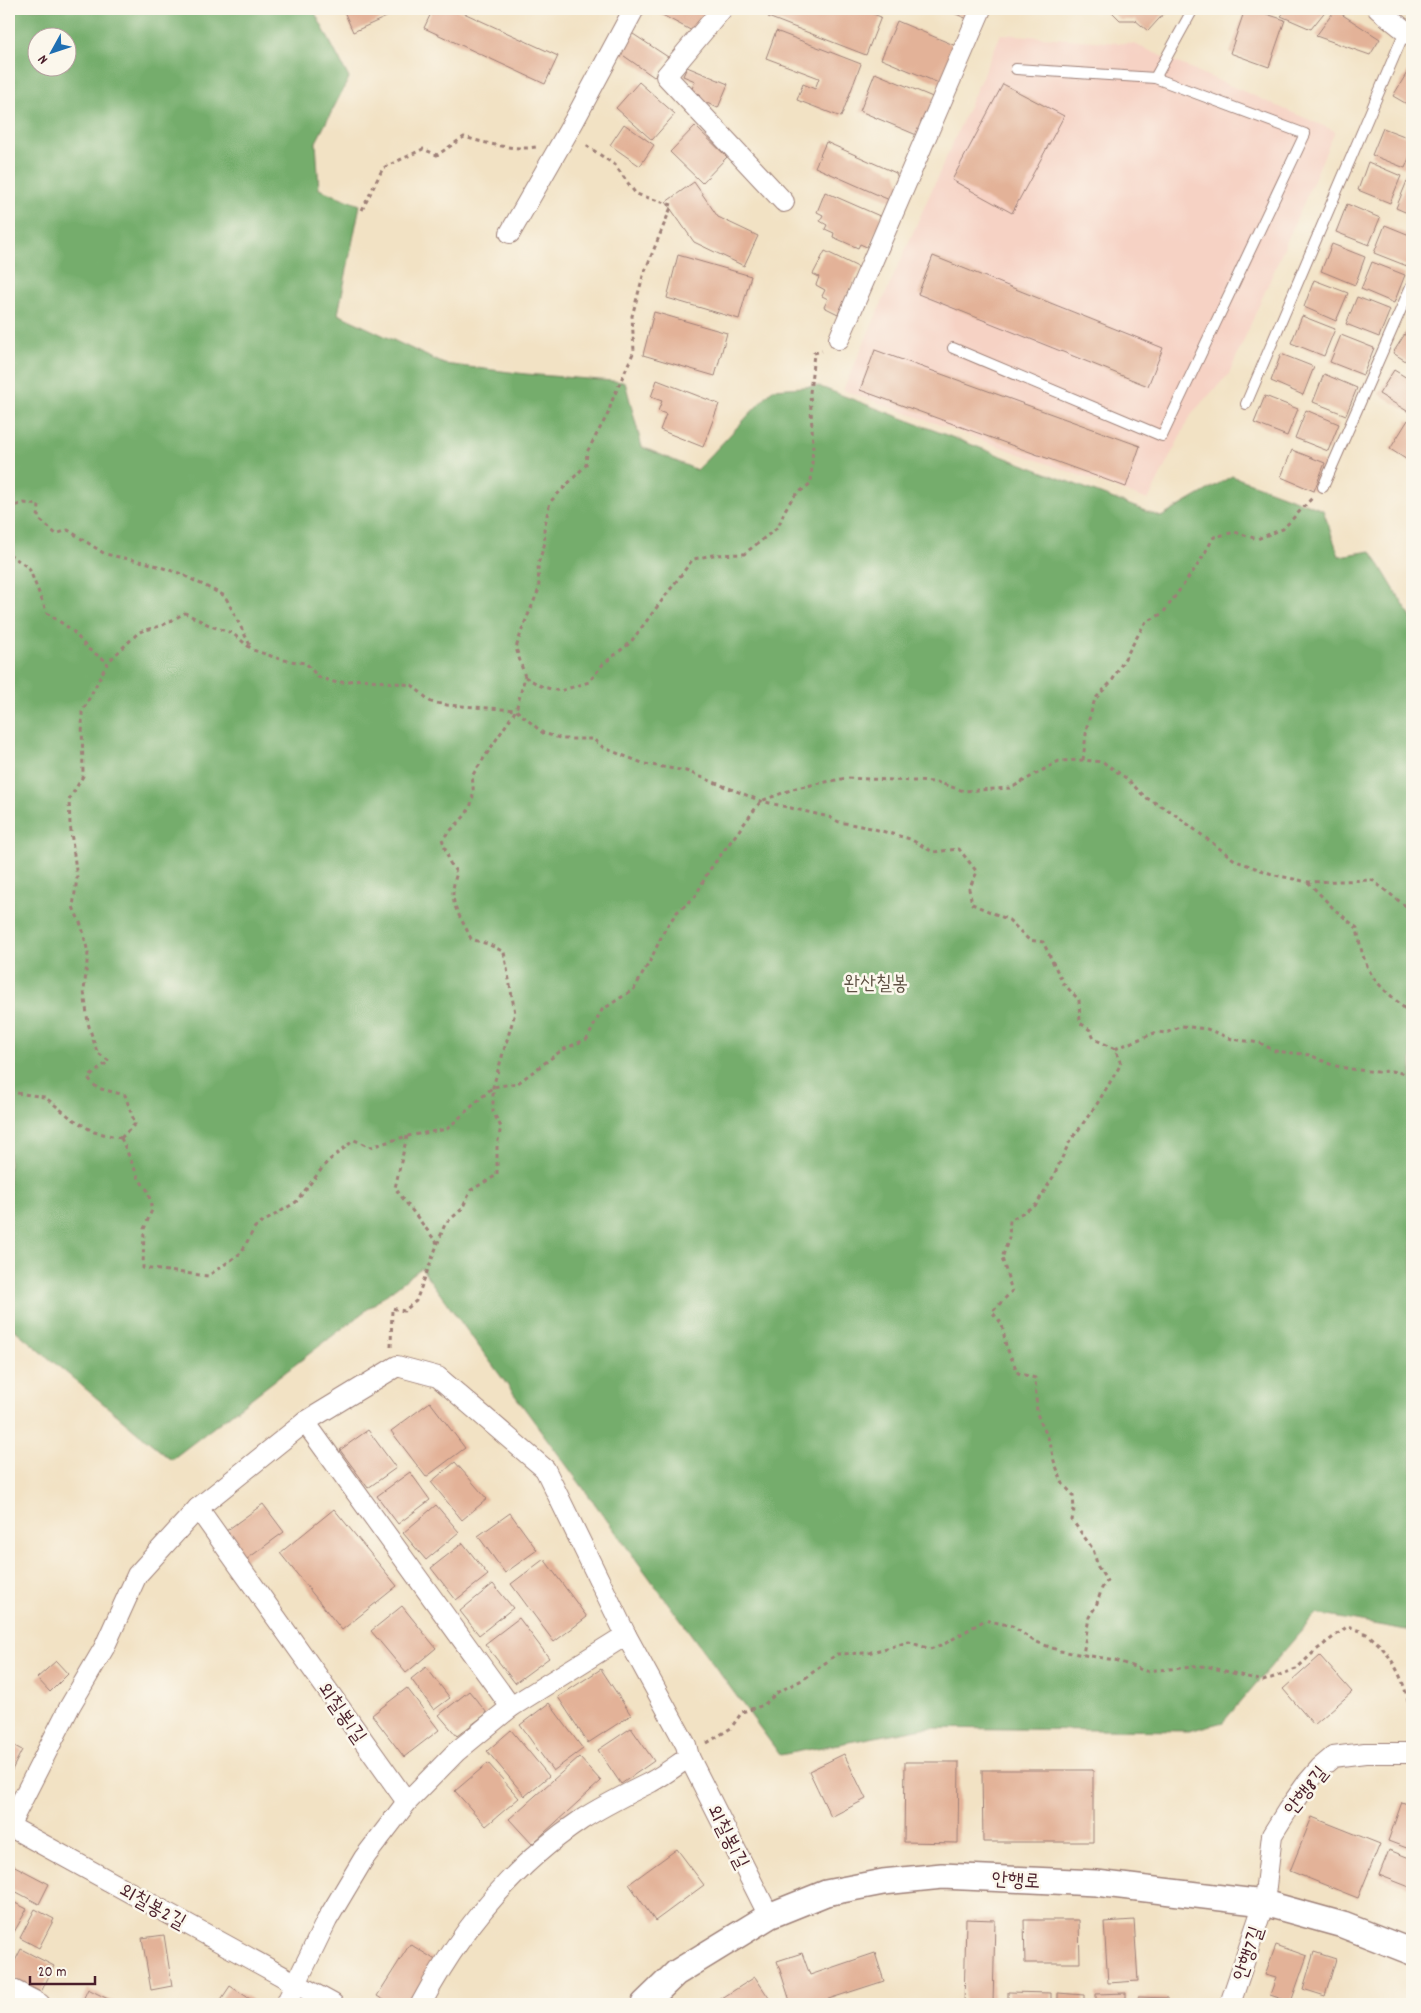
<svg xmlns="http://www.w3.org/2000/svg" width="1421" height="2013" viewBox="0 0 1421 2013" font-family="Dekko,'Poor Story',sans-serif">
	<style>
		.built { fill: #f6d2c4 }
		.forest { fill: #74ad6c; stroke: #5f664c; fill-rule: evenodd }
		.building { fill: #e3b298 }
		.lines { fill: none; stroke-linecap: round; stroke-linejoin: round }
		.service-casing { stroke: #9e8078; stroke-width: 12 }
		.minor-casing { stroke: #9e8078; stroke-width: 22 }
		.tertiary-casing { stroke: #9e8078; stroke-width: 28 }
		.path { stroke: #9e8078; stroke-width: 3; stroke-dasharray: 4 4; stroke-linecap: butt }
		.service { stroke: #fff; stroke-width: 10 }
		.minor { stroke: #fff; stroke-width: 20 }
		.tertiary { stroke: #fff; stroke-width: 25 }
		.labels { text-anchor: middle; stroke-width: 5; stroke-linejoin: round; paint-order: stroke }
		.park-label { font-size: 20px; fill: #5f5244; stroke: #fbf7ec }
		.street-label { font-size: 20px; fill: #4a1f2b; stroke: #fbf7ec }
	</style>
	<rect width="100%" height="100%" fill="#fbf7ec"/>
	<filter id="ink" filterUnits="userSpaceOnUse"><feTurbulence type="fractalNoise" baseFrequency=".02" numOctaves="2"/><feDisplacementMap in="SourceGraphic" scale="10" xChannelSelector="R" yChannelSelector="G"/><feConvolveMatrix kernelMatrix="1 2 1 2 8 2 1 2 1" color-interpolation-filters="sRGB"/></filter>
	<filter id="wash" filterUnits="userSpaceOnUse"><feTurbulence type="fractalNoise" baseFrequency=".0096" numOctaves="4" result="noise"/><feDisplacementMap in="SourceGraphic" scale="20" xChannelSelector="R" yChannelSelector="G"/><feGaussianBlur stdDeviation="1.12" result="paint"/><feColorMatrix in="noise" values="0 0 0 0 0 0 0 0 0 0 0 0 0 0 0 0 0 1.4 0 .05"/><feComposite in="paint" operator="in"/></filter>
	<g filter="url(#wash)">
		<rect width="100%" height="100%" fill="#f2e2c4"/>
		<!-- built -->
		<path class="built" d="M1001,34L1134,44L1335,131L1229,374L1192,413L1148,500L843,390Z"/>
		<!-- forest -->
		<path class="forest" d="M9,9H313L349,78L316,142L319,189L360,205L338,314L444,364L526,374L625,382L642,447L697,470L773,389L818,386L1161,517L1232,476L1323,510L1339,556L1371,551L1412,619V1631L1316,1614L1223,1722L1189,1731L923,1728L780,1755L421,1268L171,1460L9,1325ZM38,38H68V68H38Z"/>
		<g id="blocks">
			<!-- building -->
			<g class="building">
				<path d="M343,9H404L353,32Z"/>
				<path d="M433,9H455L558,56L545,84L424,28Z"/>
				<path d="M651,9H706L715,14L698,34Z"/>
				<path d="M771,9H860L881,17L866,55L768,17Z"/>
				<path d="M944,9H974L970,20Z"/>
				<path d="M1109,9H1168L1148,31L1135,20H1120Z"/>
				<path d="M1245,9H1251L1285,20L1269,67L1230,53Z"/>
				<path d="M1287,9H1327L1311,29L1281,16Z"/>
				<path d="M1335,10L1380,39L1370,55L1316,36Z"/>
				<path d="M897,21L956,46L941,84L881,59Z"/>
				<path d="M776,31L861,64L841,117L797,100L803,84L815,89L819,78L766,58Z"/>
				<path d="M630,32L668,57L654,77L617,51Z"/>
				<path d="M687,67L728,84L718,108L698,99L700,94L691,91L695,81L683,76Z"/>
				<path d="M1408,71L1412,74V107L1393,96Z"/>
				<path d="M875,73L935,98L919,136L860,111Z"/>
				<path d="M639,82L675,114L652,140L616,108Z"/>
				<path d="M1003,84L1064,116L1012,213L952,180Z"/>
				<path d="M624,124L654,145L640,166L610,145Z"/>
				<path d="M695,126L727,157L702,183L670,152Z"/>
				<path d="M1383,128L1412,139V151L1405,168L1372,155Z"/>
				<path d="M826,142L896,173L901,186L894,202L815,167Z"/>
				<path d="M1368,162L1401,176L1390,203L1358,190Z"/>
				<path d="M1407,181L1412,183V215L1396,208Z"/>
				<path d="M694,182L718,217L758,236L744,266L694,242L666,202Z"/>
				<path d="M825,192L882,217L869,248L860,244L858,248L833,237L834,233L825,229L827,225L820,221L823,215L817,212Z"/>
				<path d="M1347,204L1380,218L1369,245L1336,232Z"/>
				<path d="M1385,225L1412,236V252L1407,266L1374,253Z"/>
				<path d="M1332,244L1365,257L1355,285L1321,271Z"/>
				<path d="M825,251L860,268L838,314L824,307L828,299L822,296L825,290L816,285L819,277L813,274Z"/>
				<path d="M678,255L751,276L739,319L667,298Z"/>
				<path d="M933,256L1163,348L1148,386L918,294Z"/>
				<path d="M1372,262L1405,275L1394,303L1361,289Z"/>
				<path d="M1314,280L1348,293L1336,321L1304,307Z"/>
				<path d="M1357,297L1390,310L1379,337L1346,324Z"/>
				<path d="M654,312L727,333L715,376L643,355Z"/>
				<path d="M1302,316L1335,329L1324,356L1291,343Z"/>
				<path d="M1408,329L1412,332V365L1393,353Z"/>
				<path d="M1341,335L1374,348L1363,375L1330,362Z"/>
				<path d="M875,350L1140,446L1126,487L860,390Z"/>
				<path d="M1281,354L1314,367L1303,395L1271,381Z"/>
				<path d="M1394,370L1412,381V414L1379,394Z"/>
				<path d="M1324,374L1357,388L1346,415L1313,402Z"/>
				<path d="M657,380L719,404L703,447L660,430L666,414L658,411L662,401L651,397Z"/>
				<path d="M1265,396L1298,409L1287,436L1254,423Z"/>
				<path d="M1306,410L1339,424L1328,451L1295,438Z"/>
				<path d="M1408,420L1412,422V463L1390,449Z"/>
				<path d="M1292,450L1325,463L1314,491L1281,477Z"/>
				<path d="M430,1402L465,1448L426,1477L391,1431Z"/>
				<path d="M368,1430L396,1468L368,1488L340,1450Z"/>
				<path d="M455,1462L487,1499L462,1520L431,1482Z"/>
				<path d="M410,1472L430,1500L398,1524L377,1496Z"/>
				<path d="M263,1504L284,1532L243,1562L222,1534Z"/>
				<path d="M436,1505L459,1532L426,1560L403,1533Z"/>
				<path d="M334,1509L397,1586L342,1630L280,1553Z"/>
				<path d="M510,1513L537,1550L505,1573L478,1536Z"/>
				<path d="M463,1543L488,1575L456,1600L431,1568Z"/>
				<path d="M544,1559L587,1617L554,1642L511,1584Z"/>
				<path d="M493,1584L513,1608L479,1635L460,1611Z"/>
				<path d="M402,1606L436,1648L406,1673L371,1631Z"/>
				<path d="M519,1618L549,1658L515,1683L485,1644Z"/>
				<path d="M1320,1656L1352,1692L1314,1725L1283,1689Z"/>
				<path d="M56,1661L68,1674L50,1692L37,1678Z"/>
				<path d="M426,1667L450,1698L434,1710L411,1679Z"/>
				<path d="M601,1669L631,1715L588,1743L558,1697Z"/>
				<path d="M407,1688L439,1730L404,1757L372,1715Z"/>
				<path d="M469,1691L487,1713L457,1736L439,1715Z"/>
				<path d="M549,1703L583,1749L553,1771L520,1725Z"/>
				<path d="M631,1728L654,1761L621,1784L598,1750Z"/>
				<path d="M511,1730L549,1776L525,1796L487,1751Z"/>
				<path d="M9,1743L22,1750L9,1776Z"/>
				<path d="M844,1754L866,1799L831,1817L809,1771Z"/>
				<path d="M579,1757L601,1781L532,1844L509,1819Z"/>
				<path d="M905,1762H959L958,1843L904,1842Z"/>
				<path d="M488,1763L519,1798L486,1826L455,1791Z"/>
				<path d="M982,1770H1093V1842H983Z"/>
				<path d="M1402,1802L1412,1806V1850L1388,1841Z"/>
				<path d="M1312,1817L1380,1844L1358,1898L1290,1871Z"/>
				<path d="M677,1849L704,1885L655,1921L629,1884Z"/>
				<path d="M1389,1850L1412,1859V1888L1379,1875Z"/>
				<path d="M9,1863L49,1884L39,1904L9,1888Z"/>
				<path d="M9,1900L27,1909L13,1934L9,1932Z"/>
				<path d="M35,1909L54,1919L39,1948L20,1938Z"/>
				<path d="M966,1919L995,1920L993,2004H964Z"/>
				<path d="M1024,1920H1079L1080,1963H1025Z"/>
				<path d="M1134,1920L1138,1981L1108,1983L1104,1922Z"/>
				<path d="M164,1935L172,1986L151,1990L142,1938Z"/>
				<path d="M410,1944L437,1961L409,2004H390L377,1996Z"/>
				<path d="M1276,1945L1307,1956L1291,2002L1270,1995L1276,1978L1265,1975Z"/>
				<path d="M21,1949L54,1966L41,1992L9,1976V1973Z"/>
				<path d="M1314,1952L1336,1959L1325,1996L1303,1989Z"/>
				<path d="M802,1953L810,1975L875,1953L884,1981L813,2004H791L777,1961Z"/>
				<path d="M755,1977L773,2004H722L719,2000Z"/>
				<path d="M230,1986L258,2004H218Z"/>
				<path d="M88,1989L118,2004H81Z"/>
				<path d="M1008,1992L1051,1993V2004H1008Z"/>
				<path d="M1058,1993L1084,1995V2004H1058Z"/>
				<path d="M1126,1993V2004H1096V1994Z"/>
				<path d="M1138,1997L1167,1998V2004H1138Z"/>
			</g>
		</g>
	</g>
	<g filter="url(#ink)">
		<use href="#blocks" fill-opacity="0" stroke="#9e8078" stroke-width="1"/>
		<g class="lines">
			<defs>
				<g id="service">
					<path d="M1016,69L1155,78"/>
					<path d="M953,348L1162,436L1305,134L1155,78L1193,9"/>
					<path d="M1246,404L1405,31"/>
					<path d="M1323,487L1412,284"/>
				</g>
				<g id="minor">
					<path d="M722,9L666,76L784,202"/>
					<path d="M1378,9L1412,36"/>
					<path d="M510,233L574,121L634,9"/>
					<path d="M839,339L981,9"/>
					<path d="M305,1422L511,1707"/>
					<path d="M198,1508L407,1802"/>
					<path d="M9,1826L70,1706L104,1648L137,1575L198,1508L305,1422L397,1366L438,1377L545,1469L626,1635L686,1745L689,1757L769,1916"/>
					<path d="M9,1826L333,2004"/>
					<path d="M9,1988L40,2004"/>
					<path d="M286,2004L327,1920L364,1858L407,1802L456,1752L511,1707L626,1635"/>
					<path d="M421,2004C460,1931 511,1867 581,1820C604,1805 627,1794 651,1782C664,1775 677,1765 689,1757"/>
					<path d="M1230,2004L1264,1903L1272,1835L1287,1811L1307,1783L1320,1768L1333,1757L1365,1753H1412"/>
				</g>
				<path id="tertiary" d="M644,2004L676,1973L769,1916L826,1893L883,1882L942,1876L1096,1883L1264,1903L1343,1925L1412,1952"/>
			</defs>
			<!-- service casing -->
			<use href="#service" class="service-casing"/>
			<!-- minor casing -->
			<use href="#minor" class="minor-casing"/>
			<!-- tertiary casing -->
			<use href="#tertiary" class="tertiary-casing"/>
			<!-- path -->
			<g class="path">
				<path d="M362,210L383,168L423,149L437,155L464,137C486,143 512,151 536,147"/>
				<path d="M9,509L11,507L24,503L39,505L38,518L56,534L68,530L105,554L148,563L179,573L225,596L251,647"/>
				<path d="M9,554L29,568L47,613L72,630L88,649L108,662"/>
				<path d="M525,677L543,687L560,691L589,682L603,664L630,643L693,559L713,555L744,554L778,527L785,510L793,497L811,483L813,444L810,393L814,353L822,351"/>
				<path d="M1083,760L1087,726L1095,699L1112,681L1145,623L1163,613L1199,563L1214,537L1235,532L1257,539L1283,529L1313,497"/>
				<path d="M1308,882L1334,909L1357,928C1360,946 1364,967 1377,982C1388,995 1402,1003 1412,1018"/>
				<path d="M1115,1049L1157,1032L1166,1033L1182,1026L1207,1029L1232,1039L1260,1043L1275,1051L1310,1055L1332,1065L1350,1069L1377,1072L1391,1071L1412,1075"/>
				<path d="M9,1092L45,1097L71,1118L94,1132L121,1138"/>
				<path d="M407,1136L395,1188L437,1243"/>
				<path d="M121,1138L135,1124L125,1095L97,1088L88,1078L109,1061L97,1052L88,1023L84,991L88,953L82,927L73,907L77,878L70,824L69,800L83,776L82,712L108,662L139,632L163,625L185,613L211,626L232,633L253,650L283,660L306,663L318,677L337,683L361,679L412,685L431,702L447,705L516,710L543,733L563,739H593L604,748L645,764L686,771L761,801L829,817L839,822L871,828L910,839L933,852L959,849L977,872L969,889L972,904L1009,920L1029,940L1043,942L1063,983L1079,1000L1080,1023L1090,1030L1094,1039L1115,1049L1121,1064L1097,1104L1069,1143L1053,1177L1036,1205L1010,1220L1009,1238L1002,1258L1012,1291L992,1312L1002,1324L1006,1346L1018,1373L1035,1378L1037,1414L1050,1442L1054,1461L1063,1484L1073,1495L1074,1510L1072,1520L1093,1549L1098,1567L1107,1581L1102,1588L1096,1606L1089,1617L1083,1655"/>
				<path d="M121,1138L139,1179L148,1191L152,1210L144,1229L143,1268L208,1276L241,1253L255,1227L296,1202L327,1162L354,1140L371,1147L407,1136L447,1129L493,1087L518,1083L562,1050L587,1039L602,1010L634,989L650,961L665,929L677,912L695,897L708,872L761,801L796,788L846,778L936,782L964,791L1011,788L1059,761L1083,760L1103,762L1126,778L1145,797L1173,813L1236,861L1275,875L1308,882L1372,880L1412,911"/>
				<path d="M391,1347L392,1308L404,1311L416,1301L445,1224L462,1209L471,1190L497,1175V1145L501,1127L493,1112V1087L515,1013L504,952L488,944L471,939C460,913 446,904 457,873L450,863L442,839C465,815 477,811 472,776L516,710L525,677L516,648L523,627L539,589L538,564L545,543L544,529L550,502L586,465L587,452L609,412L611,403L634,351L632,316L643,276L672,205L636,194L615,165L584,144"/>
				<path d="M707,1743L731,1728L742,1712L764,1705L778,1692L804,1679L837,1654L868,1653L909,1642L930,1649L946,1643L985,1620L1012,1626L1034,1641L1060,1651L1115,1660L1145,1671L1206,1666L1263,1681L1296,1669L1315,1651L1348,1626C1356,1630 1366,1632 1372,1638C1397,1659 1407,1689 1412,1720"/>
			</g>
			<!-- service -->
			<use href="#service" class="service"/>
			<!-- minor -->
			<use href="#minor" class="minor"/>
			<!-- tertiary -->
			<use href="#tertiary" class="tertiary"/>
		</g>
	</g>
	<g class="labels">
		<!-- park labels -->
		<g class="park-label">
			<text x="876" y="989">완산칠봉</text>
		</g>
		<!-- street labels -->
		<g class="street-label">
			<text transform="translate(343 1712) rotate(55)" y="7">외칠봉1길</text>
			<text transform="translate(1305 1790) rotate(-51)" y="7">안행8길</text>
			<text transform="translate(729 1836) rotate(63)" y="7">외칠봉1길</text>
			<text transform="translate(1016 1879) rotate(3)" y="7">안행로</text>
			<text transform="translate(153 1905) rotate(29)" y="7">외칠봉2길</text>
			<text transform="translate(1247 1953) rotate(-71)" y="7">안행7길</text>
		</g>
	</g>
	<!-- margin -->
	<rect width="1421" height="2013" fill="none" stroke="#fbf7ec" stroke-width="30"/>
	<!-- north arrow -->
	<g transform="translate(52 52) rotate(230)"><circle r="24" fill="#fbf7ec" stroke="#b4a19f"/>
	<path d="M0-4L9 19L0 12L-9 19Z" fill="#1f6fb2"/>
	<text y="-8" font-size="14" font-weight="bold" text-anchor="middle" fill="#4a1f2b">N</text>
	</g>
	<!-- scale -->
	<path d="M30 1976v8h65v-8" fill="none" stroke="#4a1f2b" stroke-width="2.5"/>
	<text x="38" y="1976" font-size="15" fill="#4a1f2b" stroke="#fbf7ec" stroke-width="4" paint-order="stroke">20 m</text>
</svg>
